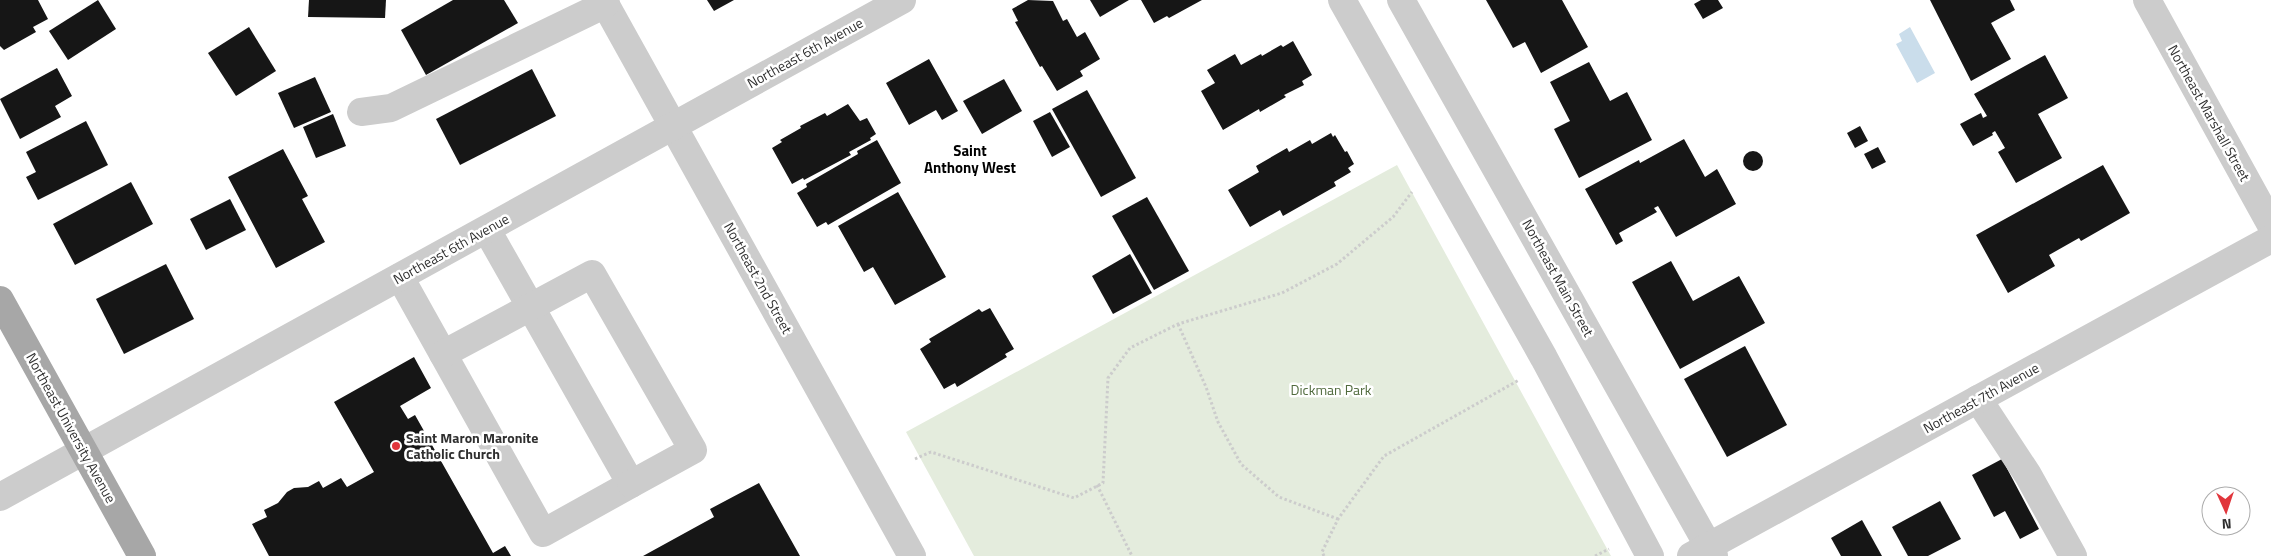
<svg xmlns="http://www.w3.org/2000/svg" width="2271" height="556" viewBox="0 0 2271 556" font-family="'Titillium Web',sans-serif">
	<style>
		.green { fill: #e4ecdd }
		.water { fill: #caddeb }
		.building { fill: #161616 }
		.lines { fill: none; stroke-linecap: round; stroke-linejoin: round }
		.path { stroke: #ccc; stroke-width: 3; stroke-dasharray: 2.5 2.5; stroke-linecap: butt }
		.minor { stroke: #ccc; stroke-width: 28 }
		.major { stroke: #a7a7a7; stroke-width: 28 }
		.poi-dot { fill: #e1363c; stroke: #fff; stroke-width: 2 }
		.labels { text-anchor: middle; stroke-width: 5; stroke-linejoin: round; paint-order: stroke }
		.street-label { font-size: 14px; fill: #2f2f2f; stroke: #fff }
		.park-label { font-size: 14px; fill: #506a3d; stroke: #fff }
		.poi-label { font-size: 14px; font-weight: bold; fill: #2f2f2f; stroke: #fff; text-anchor: start }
		.neighbourhood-label { font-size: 15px; font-weight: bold; fill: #000; stroke: #fff }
	</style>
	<rect width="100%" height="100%" fill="#fff"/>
	<!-- green -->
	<path class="green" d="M1397,165L1611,556H974L906,432Z"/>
	<!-- water -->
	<path class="water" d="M1910,27L1935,73L1917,83L1896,44L1902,41L1899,34Z"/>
	<!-- building -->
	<g class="building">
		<path d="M0,0H38L48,19L33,27L36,32L4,50L0,46Z"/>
		<path d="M98,0L116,29L68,60L49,31Z"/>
		<path d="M309,0H386L385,18L308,17Z"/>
		<path d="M453,0H504L518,23L426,75L401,30Z"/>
		<path d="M707,0H734L714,11Z"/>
		<path d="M1028,0L1053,1L1063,21L1067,19L1077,37L1085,32L1100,59L1080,71L1083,76L1057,91L1042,66L1040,67L1015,22L1018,21L1012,9Z"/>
		<path d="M1090,0H1129L1100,17Z"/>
		<path d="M1141,0H1202L1169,18L1167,16L1154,23Z"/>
		<path d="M1486,0H1562L1588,47L1541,73L1525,42L1513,48Z"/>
		<path d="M1701,0H1718L1723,8L1703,19L1694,4Z"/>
		<path d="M1930,0H2010L2015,10L1991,23L2011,59L1971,81Z"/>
		<path d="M249,27L276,71L236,96L208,53Z"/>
		<path d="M1293,41L1312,75L1302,81L1304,85L1284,95L1286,97L1260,112L1259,109L1223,130L1201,91L1215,83L1207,70L1235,54L1241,65L1261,54L1262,56L1281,45L1283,47Z"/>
		<path d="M2045,55L2068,98L2038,114L2062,158L2016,183L1998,152L2005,148L1995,131L1992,133L1993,135L1973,146L1960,124L1981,113L1983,118L1987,116L1974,94Z"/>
		<path d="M929,59L958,111L942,120L936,110L909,125L886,83Z"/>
		<path d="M1589,62L1610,101L1627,92L1652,140L1579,178L1554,129L1570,121L1550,82Z"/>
		<path d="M57,68L72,96L55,106L61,117L20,139L0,99Z"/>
		<path d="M532,69L556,116L460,165L436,119Z"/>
		<path d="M315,77L331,112L294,128L278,93Z"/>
		<path d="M1004,79L1022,111L982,134L963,101Z"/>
		<path d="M1087,90L1136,178L1101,197L1052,109Z"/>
		<path d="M848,104L860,121L867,118L876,134L870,138L871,140L849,152L851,155L804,180L803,178L792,184L772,148L782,142L780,140L801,128L800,126L825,113L827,116Z"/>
		<path d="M1050,112L1070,147L1052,157L1033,121Z"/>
		<path d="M333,114L346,146L316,158L303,127Z"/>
		<path d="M86,121L108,165L38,200L26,177L36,172L26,152Z"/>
		<path d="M1860,126L1868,141L1855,148L1847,133Z"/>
		<path d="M1331,133L1333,137L1335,135L1345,152L1347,151L1354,164L1348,168L1351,172L1334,182L1336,186L1283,216L1280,210L1250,227L1228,190L1259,172L1256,166L1287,148L1289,152L1310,140L1312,144Z"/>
		<path d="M1684,139L1705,177L1717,169L1736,204L1676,237L1658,206L1654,208L1657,212L1619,233L1623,241L1616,245L1585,189L1639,160L1640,163Z"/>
		<path d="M877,140L901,183L828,225L826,222L817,227L797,193L807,187L806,184L858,154L857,151Z"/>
		<path d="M1878,147L1886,162L1872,169L1864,154Z"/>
		<path d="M283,149L308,196L302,199L325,242L276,268L228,177Z"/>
		<circle cx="1753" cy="161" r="10"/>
		<path d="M2103,165L2130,213L2081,241L2079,238L2049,255L2055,266L2008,293L1976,235Z"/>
		<path d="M131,182L153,224L75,265L53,224Z"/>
		<path d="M898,192L946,277L895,305L873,267L864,272L838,226Z"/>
		<path d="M1147,197L1189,271L1154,290L1112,216Z"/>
		<path d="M230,199L246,230L206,250L190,219Z"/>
		<path d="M1130,254L1152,293L1113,314L1092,276Z"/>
		<path d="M1671,261L1693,301L1739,276L1765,323L1680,369L1632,282Z"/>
		<path d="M166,264L194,319L124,354L96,299Z"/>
		<path d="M990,308L1014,349L1005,354L1007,357L957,387L955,383L944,389L920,349L931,342L929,339L979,309L982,312Z"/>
		<path d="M1745,346L1787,425L1727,457L1684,379Z"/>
		<path d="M414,357L431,388L400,406L408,419L415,415L493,553L505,546L511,556H269L252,524L267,517L264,510L278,503L287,492L294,488L308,487L319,481L323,488L341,478L347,487L374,472L334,402Z"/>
		<path d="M2002,459L2039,529L2020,539L2005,511L1994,517L1972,475Z"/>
		<path d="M759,483L800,556H643L714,517L710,509Z"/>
		<path d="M1940,501L1961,539L1928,556H1908L1892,527Z"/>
		<path d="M1862,520L1882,556H1841L1831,538Z"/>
	</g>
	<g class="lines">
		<!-- path -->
		<g class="path">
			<path d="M1178,324L1206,387L1218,422L1241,464L1279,497L1338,519"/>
			<path d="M915,459L931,452L1074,498L1103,483L1108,378L1130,348L1178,324L1282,293L1337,264L1393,217L1412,192"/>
			<path d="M1097,485L1132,556"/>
			<path d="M1324,556L1322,552L1338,519L1384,456L1519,380"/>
			<path d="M1595,556L1609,549"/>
		</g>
		<!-- minor -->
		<g class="minor">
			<path d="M603,0L912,556"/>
			<path d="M1342,0L1544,358L1650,556"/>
			<path d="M1401,0L1714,556"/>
			<path d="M2147,0L2271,225"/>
			<path d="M361,112L391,108L606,4"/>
			<path d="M400,277L543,533L631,484L487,230"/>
			<path d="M443,354L592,274L693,450L631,484"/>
			<path d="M1978,399L2028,475L2073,556"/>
			<path d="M0,497L902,0"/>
			<path d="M1691,556L2271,239"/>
		</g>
		<!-- major -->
		<path class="major" d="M0,300L142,556"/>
	</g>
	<!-- markers -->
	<circle class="poi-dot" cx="396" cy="446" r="5"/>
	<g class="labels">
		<!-- street labels -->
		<g class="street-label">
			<text transform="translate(805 53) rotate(-29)" y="5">Northeast 6th Avenue</text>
			<text transform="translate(2209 113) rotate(61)" y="5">Northeast Marshall Street</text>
			<text transform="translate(451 249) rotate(-29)" y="5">Northeast 6th Avenue</text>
			<text transform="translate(758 278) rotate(61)" y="5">Northeast 2nd Street</text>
			<text transform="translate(1558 278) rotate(61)" y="5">Northeast Main Street</text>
			<text transform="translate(1981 398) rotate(-29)" y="5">Northeast 7th Avenue</text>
			<text transform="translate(71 428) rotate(61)" y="5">Northeast University Avenue</text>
		</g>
		<!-- park labels -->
		<g class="park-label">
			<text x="1331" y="395">Dickman Park</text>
		</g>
		<!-- poi labels -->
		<g class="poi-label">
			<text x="406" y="443">Saint Maron Maronite<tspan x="406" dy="16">Catholic Church</tspan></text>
		</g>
		<!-- neighbourhood labels -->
		<g class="neighbourhood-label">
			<text x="970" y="156">Saint<tspan x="970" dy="17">Anthony West</tspan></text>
		</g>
	</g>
	<!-- north arrow -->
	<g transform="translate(2226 511) rotate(177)"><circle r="24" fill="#ffffff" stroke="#acacac"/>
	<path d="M0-4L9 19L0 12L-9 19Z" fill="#e1363c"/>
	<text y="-8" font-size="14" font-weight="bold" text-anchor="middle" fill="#2f2f2f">N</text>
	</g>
</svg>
